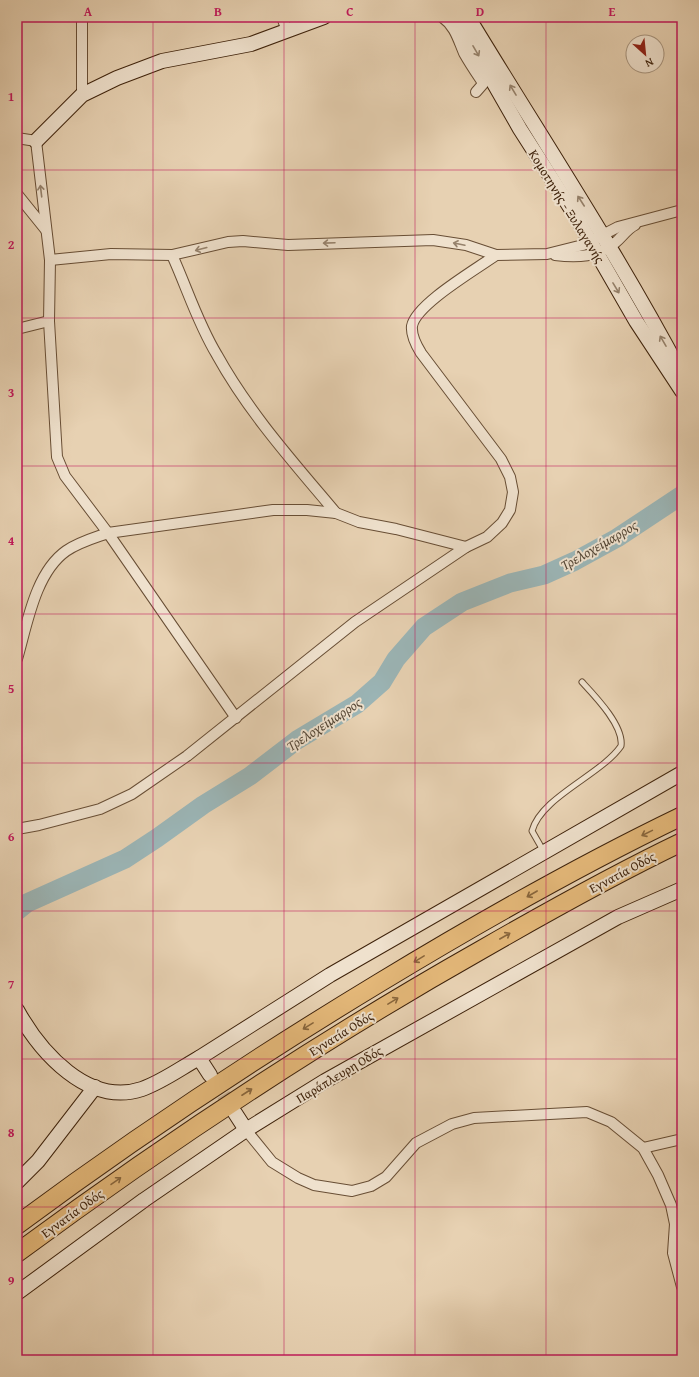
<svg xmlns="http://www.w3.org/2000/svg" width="699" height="1377" viewBox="0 0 699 1377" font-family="'Gentium Book Plus',serif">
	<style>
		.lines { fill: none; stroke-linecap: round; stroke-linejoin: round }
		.river { stroke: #9bb5b6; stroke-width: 19 }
		.secondary-tunnel { stroke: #c5ae91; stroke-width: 14; stroke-dasharray: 14 7; stroke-linecap: butt }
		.lane-casing { stroke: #684e35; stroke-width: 7 }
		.street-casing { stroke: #684e35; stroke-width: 12 }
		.secondary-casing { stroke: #3e220b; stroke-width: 16 }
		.highway-casing { stroke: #3e220b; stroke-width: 20 }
		.lane { stroke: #efe1cd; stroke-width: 5 }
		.street { stroke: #efe1cd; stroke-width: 10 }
		.secondary { stroke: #efe1cd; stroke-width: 14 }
		.highway { stroke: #e4b879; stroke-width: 18 }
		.oneway { stroke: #96826c }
		.oneway2 { stroke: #89663c }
		.grid { fill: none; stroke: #c2185b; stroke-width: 1; stroke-opacity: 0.55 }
		.labels { text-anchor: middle; stroke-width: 4; stroke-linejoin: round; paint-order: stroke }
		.street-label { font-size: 13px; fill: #3e220b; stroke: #efe1cd }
		.water-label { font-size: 14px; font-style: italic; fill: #554736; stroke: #efe1cd }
		.neatline { fill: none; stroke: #c2185b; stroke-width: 1.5 }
		.grid-label { font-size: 13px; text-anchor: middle; font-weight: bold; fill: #c2185b }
	</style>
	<rect width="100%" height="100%" fill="#e7d1b2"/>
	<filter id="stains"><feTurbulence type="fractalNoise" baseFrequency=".005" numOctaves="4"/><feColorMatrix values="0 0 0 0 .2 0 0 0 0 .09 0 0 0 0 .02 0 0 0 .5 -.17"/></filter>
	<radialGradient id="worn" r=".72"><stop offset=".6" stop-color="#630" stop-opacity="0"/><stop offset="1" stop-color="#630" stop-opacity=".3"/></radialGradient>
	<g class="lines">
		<!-- river -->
		<path class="river" d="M17,911L27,903L125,859L157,838L203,805L250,776L297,740L357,704L382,682L396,659L424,627L462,602L510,583L544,575L575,561L617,538L682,495"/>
		<!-- secondary-tunnel -->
		<path class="secondary-tunnel" d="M212,1077L235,1113"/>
		<defs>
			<path id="lane" d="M544,852L532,831C541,797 601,775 621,746C624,726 595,696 582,682"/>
			<g id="street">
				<path d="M82,17V95"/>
				<path d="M282,17L287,31"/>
				<path d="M442,17C455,26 458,39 464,53C469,62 475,71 481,80L483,84L476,92"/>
				<path d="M17,138L36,141L50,260L49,321L57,457L65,476L108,533L236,718"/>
				<path d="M17,194L46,230"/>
				<path d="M172,255C187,288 198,324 217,355C249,413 294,463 336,513"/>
				<path d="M555,255C578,258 597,257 616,242C622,237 627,229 635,225"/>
				<path d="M50,260L111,254L172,255L228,242L243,241L288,245L433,240L466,245L496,255L547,254L583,245L618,227L682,210"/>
				<path d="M17,329L49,321"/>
				<path d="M17,659C27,625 35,573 66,551C79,542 94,538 108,533L273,510H307L336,513L359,522L396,529L466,547"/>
				<path d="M17,829L39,825L100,809L132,794L187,756L355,622L466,547L487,537L502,523L510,510L513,492L510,477L501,459L421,353C416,345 411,335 412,326C416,304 477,269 496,255"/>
				<path d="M246,1130L272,1162L298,1178L314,1185L352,1191L371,1186L386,1177L416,1143L452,1124L474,1118L587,1112L611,1122L643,1148L658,1175L671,1205L675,1224L673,1253L682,1287"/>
				<path d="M643,1148L682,1139"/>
			</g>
			<g id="secondary">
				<path d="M456,17L520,129L575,215L636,321L682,391"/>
				<path d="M468,17C540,136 617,252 682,375"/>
				<path d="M36,141L82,95L117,78L162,61L251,44L324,17"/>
				<path d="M17,1010C40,1052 88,1107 142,1089C162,1082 181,1068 199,1058L210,1075"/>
				<path d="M199,1058L330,975L682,773"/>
				<path d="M235,1113L246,1130"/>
				<path d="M17,1182L38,1161L95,1087"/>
				<path d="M17,1293L144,1200L246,1130L325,1081L618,917L682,889"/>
			</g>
			<g id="highway">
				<path d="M17,1225C134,1138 255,1058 379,983C478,923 578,866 682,816"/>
				<path d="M17,1253C166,1143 320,1041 481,950C547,912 613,875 682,842"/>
			</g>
		</defs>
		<!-- lane casing -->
		<use href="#lane" class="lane-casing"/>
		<!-- street casing -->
		<use href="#street" class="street-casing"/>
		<!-- secondary casing -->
		<use href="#secondary" class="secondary-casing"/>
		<!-- highway casing -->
		<use href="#highway" class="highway-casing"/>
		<!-- lane -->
		<use href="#lane" class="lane"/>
		<!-- street -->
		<use href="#street" class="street"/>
		<!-- secondary -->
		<use href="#secondary" class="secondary"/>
		<!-- highway -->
		<use href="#highway" class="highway"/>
	</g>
	<!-- one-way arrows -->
	<defs><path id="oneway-shaft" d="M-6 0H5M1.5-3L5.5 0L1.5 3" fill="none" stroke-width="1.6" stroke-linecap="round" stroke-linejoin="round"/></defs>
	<g class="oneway">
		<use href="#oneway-shaft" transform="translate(476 51) rotate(60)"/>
		<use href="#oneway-shaft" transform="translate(513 90) rotate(-121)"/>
		<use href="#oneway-shaft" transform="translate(41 191) rotate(-97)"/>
		<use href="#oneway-shaft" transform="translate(581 201) rotate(-123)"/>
		<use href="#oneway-shaft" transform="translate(329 243) rotate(178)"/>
		<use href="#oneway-shaft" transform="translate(459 244) rotate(-168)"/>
		<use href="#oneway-shaft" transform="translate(201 249) rotate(165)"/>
		<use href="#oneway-shaft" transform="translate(616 288) rotate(59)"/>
		<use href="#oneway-shaft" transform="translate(663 341) rotate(-120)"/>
	</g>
	<g class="oneway2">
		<use href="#oneway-shaft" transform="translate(647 833) rotate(154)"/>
		<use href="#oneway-shaft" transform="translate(532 894) rotate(150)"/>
		<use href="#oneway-shaft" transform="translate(505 936) rotate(-30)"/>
		<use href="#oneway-shaft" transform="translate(419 959) rotate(149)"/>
		<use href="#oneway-shaft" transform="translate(393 1001) rotate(-31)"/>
		<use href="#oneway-shaft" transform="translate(308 1026) rotate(148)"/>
		<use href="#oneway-shaft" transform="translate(247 1092) rotate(-33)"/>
		<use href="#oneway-shaft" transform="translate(116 1181) rotate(-35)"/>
	</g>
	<!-- grid -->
	<path class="grid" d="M153,17V1360M284,17V1360M415,17V1360M546,17V1360M17,170H682M17,318H682M17,466H682M17,614H682M17,763H682M17,911H682M17,1059H682M17,1207H682"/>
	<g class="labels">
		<!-- street labels -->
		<g class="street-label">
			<text transform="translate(567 206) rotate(58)" y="5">Κομοτηνής - Ξυλαγανής</text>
			<text transform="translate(622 872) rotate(-28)" y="5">Εγνατία Οδός</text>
			<text transform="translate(341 1033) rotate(-32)" y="5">Εγνατία Οδός</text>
			<text transform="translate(339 1074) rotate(-31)" y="5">Παράπλευρη Οδός</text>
			<text transform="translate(72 1213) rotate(-36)" y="5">Εγνατία Οδός</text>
		</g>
		<!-- water labels -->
		<g class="water-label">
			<text transform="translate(599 545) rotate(-30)" y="5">Τρελοχείμαρρος</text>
			<text transform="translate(324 724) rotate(-33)" y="5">Τρελοχείμαρρος</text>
		</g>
	</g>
	<!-- margin -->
	<rect width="699" height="1377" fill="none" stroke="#e7d1b2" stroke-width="44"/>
	<!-- north arrow -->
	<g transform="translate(645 54) rotate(153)"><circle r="19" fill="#efe1cd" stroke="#a8957f"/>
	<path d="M0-3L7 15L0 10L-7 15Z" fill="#8f2418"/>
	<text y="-6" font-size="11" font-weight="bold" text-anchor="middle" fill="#3e220b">N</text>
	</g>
	<rect x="22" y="22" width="655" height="1333" class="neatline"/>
	<g class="grid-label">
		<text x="88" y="16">A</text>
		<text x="218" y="16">B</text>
		<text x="350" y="16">C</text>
		<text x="480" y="16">D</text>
		<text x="612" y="16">E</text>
		<text x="11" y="101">1</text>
		<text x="11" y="249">2</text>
		<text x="11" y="397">3</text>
		<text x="11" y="545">4</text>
		<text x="11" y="693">5</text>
		<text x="11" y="841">6</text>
		<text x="11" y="989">7</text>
		<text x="11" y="1137">8</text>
		<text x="11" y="1285">9</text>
	</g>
	<rect width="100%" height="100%" filter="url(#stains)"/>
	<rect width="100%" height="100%" fill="url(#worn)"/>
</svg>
